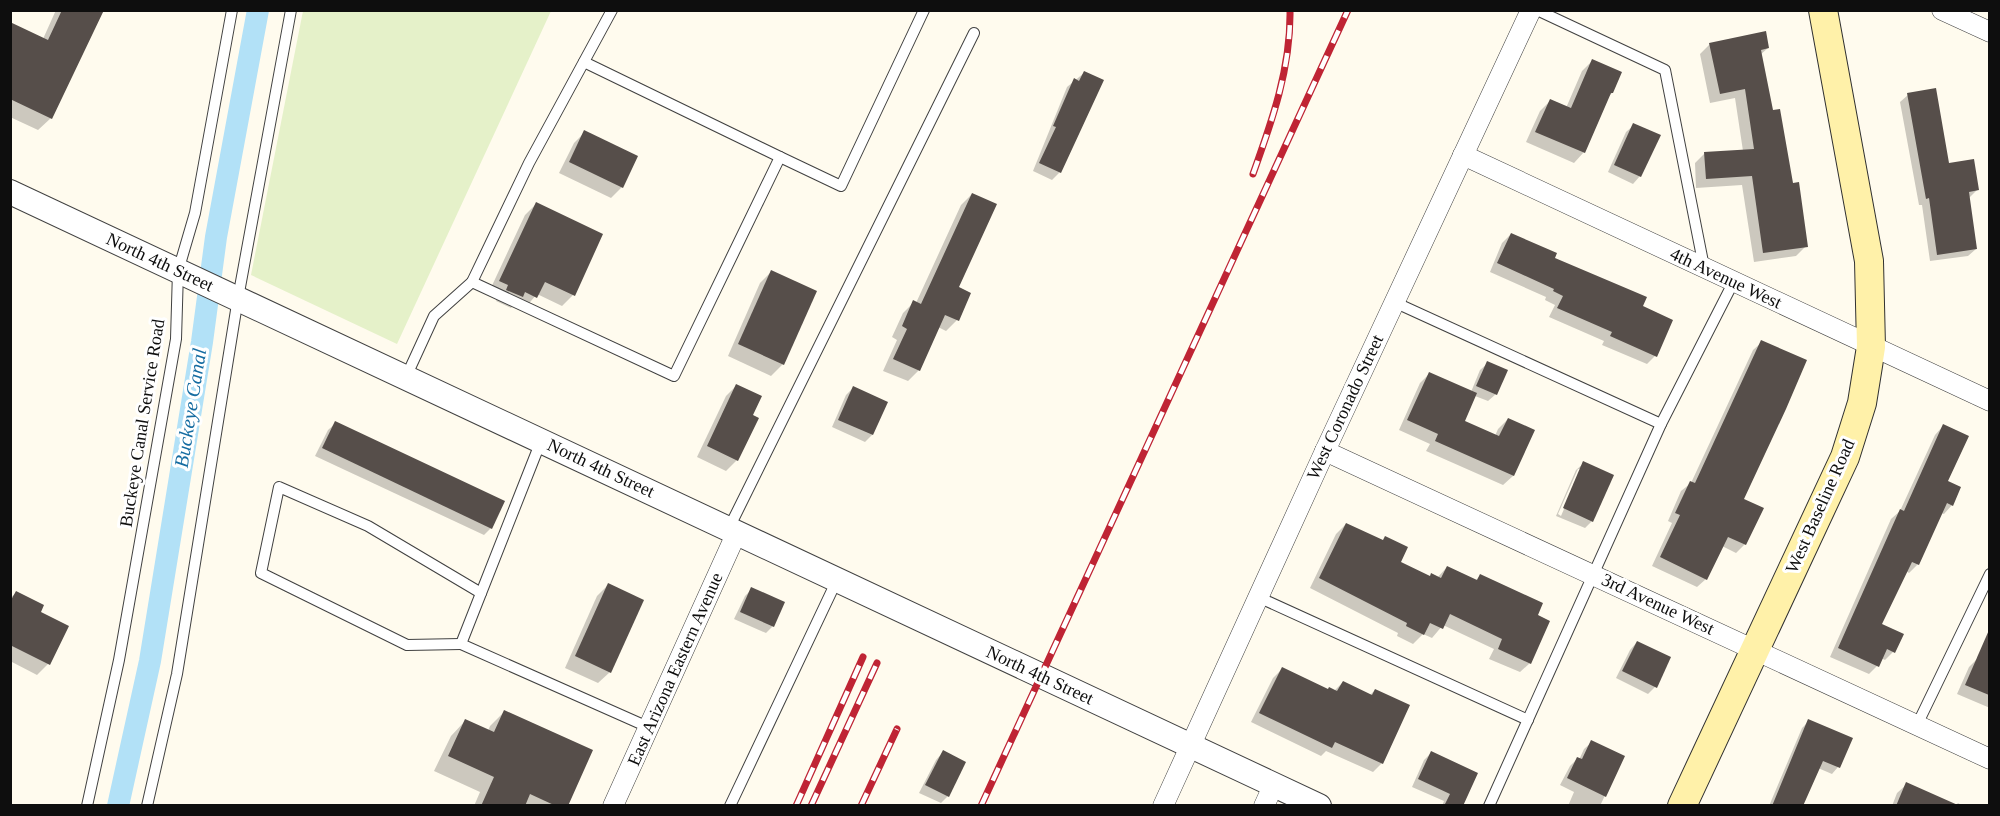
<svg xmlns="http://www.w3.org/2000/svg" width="2000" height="816" viewBox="0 0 2000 816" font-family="'Times New Roman',serif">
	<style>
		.pitch { fill: #e5f1c9 }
		.shadow { fill: #0003; fill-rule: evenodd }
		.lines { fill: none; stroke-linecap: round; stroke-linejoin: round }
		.canal { stroke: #b2e1f7; stroke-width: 22 }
		.building { fill: #564e4a }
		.service-casing { stroke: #414141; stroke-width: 12 }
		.minor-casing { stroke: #414141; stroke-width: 21 }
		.tertiary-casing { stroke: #414141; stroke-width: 26 }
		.secondary-casing { stroke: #303030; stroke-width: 30 }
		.service { stroke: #fff; stroke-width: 10 }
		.minor { stroke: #fff; stroke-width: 20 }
		.tertiary { stroke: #fff; stroke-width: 24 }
		.secondary { stroke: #fff1a9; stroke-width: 28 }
		.rail-casing { stroke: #bf2434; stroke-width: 7 }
		.rail { stroke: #fff; stroke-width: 4.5; stroke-dasharray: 14; stroke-linecap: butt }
		.labels { text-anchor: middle; stroke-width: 6; stroke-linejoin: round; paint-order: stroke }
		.street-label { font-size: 18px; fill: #0e0e0e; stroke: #fff }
		.water-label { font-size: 20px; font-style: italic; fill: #156ca1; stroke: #fff }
	</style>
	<rect width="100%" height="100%" fill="#fffbee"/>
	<!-- pitch -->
	<path class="pitch" d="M303,11H551L397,344L251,275Z"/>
	<!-- shadow -->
	<g class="shadow">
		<path d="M56,10H102L51,118L38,130L10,117V24L43,39Z"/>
		<path d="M1710,44L1768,48L1760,55L1772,112L1806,246L1796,256L1754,262L1742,185L1696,188L1695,163L1705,153L1743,151L1735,98L1710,103L1700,54Z"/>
		<path d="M1592,61L1612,93L1608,97L1584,152L1574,163L1526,142L1540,111L1550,101L1566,108L1582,71Z"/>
		<path d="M1084,73L1102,81L1060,172L1052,180L1033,171L1067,87Z"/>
		<path d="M1908,95L1948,165L1977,190L1969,198L1976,249L1968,256L1930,261L1922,205H1919L1900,102Z"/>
		<path d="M1634,125L1640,176L1633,184L1608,172L1626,132Z"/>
		<path d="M585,132L622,187L611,198L559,173L574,143Z"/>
		<path d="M972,194L957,288V320L946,331L938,327L919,370L908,381L883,371L897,340L892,337L903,313L914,302L916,303L961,205Z"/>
		<path d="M536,204L573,295L562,306L537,294L525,308L515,303L511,308L496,301L498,297L489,292L525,215Z"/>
		<path d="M1511,234L1553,259L1655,356L1647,364L1602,345L1604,341L1549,317L1555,305L1545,300L1546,297L1490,272L1502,243Z"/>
		<path d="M771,272L815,292L783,364L771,376L728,356L760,283Z"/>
		<path d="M1762,342L1742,500L1745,544L1736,553L1722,546L1706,579L1697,587L1652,566L1672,523L1668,521L1681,491L1691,483L1753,350Z"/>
		<path d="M1488,363L1496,394L1488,401L1475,396L1463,422L1495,436L1498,429L1508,419L1533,431L1513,476L1503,485L1426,451L1430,444L1399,430L1420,383L1429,374L1471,392L1480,370Z"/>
		<path d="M737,385L751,416L737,460L726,471L697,457L726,396Z"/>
		<path d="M853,388L872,435L865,442L832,427L846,395Z"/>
		<path d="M336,423L491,528L484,535L315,456L328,430Z"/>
		<path d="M1943,426L1946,482L1952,505L1944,514L1941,513L1918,564L1909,573L1906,571L1880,625L1893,652L1885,660L1881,658L1877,666L1869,674L1830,657L1891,519L1900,511L1935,435Z"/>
		<path d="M1584,463L1592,521L1585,528L1556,516L1576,470ZM1578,469H1581L1561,516L1558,514Z"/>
		<path d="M1346,524L1399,563L1429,578H1437L1447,567L1475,581L1480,576L1530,663L1520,672L1489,659L1494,649L1443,625L1432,638L1423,634L1413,644L1397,636L1398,633L1310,588L1336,534Z"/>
		<path d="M608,585L610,672L598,683L565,668L597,596Z"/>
		<path d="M752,589L773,626L766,633L734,619L745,596Z"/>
		<path d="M16,593L39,613L48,664L37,675L10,661V598Z"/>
		<path d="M1637,642L1655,687L1648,694L1616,678L1630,650Z"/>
		<path d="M1990,654V708L1957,694L1969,667L1978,658L1983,660Z"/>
		<path d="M1282,669L1327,691H1334L1343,682L1370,695L1375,690L1382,763L1373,772L1326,751L1321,756L1251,722L1273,678Z"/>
		<path d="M504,712L566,806H474L480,792L434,771L451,736L465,721L488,731L490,726Z"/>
		<path d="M1809,721L1838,767L1832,774L1818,768L1802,806H1769L1802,728Z"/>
		<path d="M1592,742L1623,757L1600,806H1568L1574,792L1560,785L1570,766L1577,759L1579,760L1584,749Z"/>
		<path d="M943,752L948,796L941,803L919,793L936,760Z"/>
		<path d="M1431,753L1461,806H1442L1444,801L1412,787L1424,760Z"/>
		<path d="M1907,784L1956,805L1958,803L1963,806H1892L1897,793Z"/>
	</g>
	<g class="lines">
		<!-- canal -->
		<path class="canal" d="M118,806L150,661L202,342L216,237L258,10"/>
	</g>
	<!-- building -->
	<g class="building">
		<path d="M62,10H104L52,119L10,99V22L48,40Z"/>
		<path d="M1766,31L1769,48L1761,50L1773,110L1780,109L1793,183L1799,182L1808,247L1763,253L1752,176L1706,179L1704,152L1754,149L1745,89L1720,94L1709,43Z"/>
		<path d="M1592,59L1622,72L1613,93H1611L1585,153L1535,132L1550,99L1571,108Z"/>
		<path d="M1084,71L1104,80L1061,173L1039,163L1056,127L1053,126L1074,78L1079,81Z"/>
		<path d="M1936,88L1949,163L1974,159L1979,190L1969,192L1977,249L1937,255L1929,198L1926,199L1907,93Z"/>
		<path d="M1633,123L1661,135L1641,177L1614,165Z"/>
		<path d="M584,130L638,156L623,188L569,162Z"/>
		<path d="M972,193L997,204L959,287L971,293L959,321L945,315L920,371L893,359L907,329L902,326L913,300L921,304Z"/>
		<path d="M536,202L603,234L575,296L545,282L537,298L525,292L523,297L506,290L508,285L499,281Z"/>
		<path d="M1511,233L1557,253L1555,258L1647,297L1643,306L1673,320L1657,357L1610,336L1612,332L1557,308L1563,296L1553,291L1554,289L1497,263Z"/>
		<path d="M771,270L817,291L784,365L738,344Z"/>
		<path d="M1761,340L1807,360L1786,409L1744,499L1764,508L1746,545L1728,537L1707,580L1660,557L1680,515L1675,513L1690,481L1695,483Z"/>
		<path d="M1487,361L1508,370L1497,395L1476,386Z"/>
		<path d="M1429,372L1477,393L1465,421L1499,436L1508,418L1535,430L1514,476L1435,441L1438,434L1407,420Z"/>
		<path d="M736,384L762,396L753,415L759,418L738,461L707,446Z"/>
		<path d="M853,386L888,402L873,435L838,420Z"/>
		<path d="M335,421L505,501L492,529L322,448Z"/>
		<path d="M1943,424L1969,436L1948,481L1961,487L1953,506L1947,503L1919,565L1912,562L1882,624L1904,634L1895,653L1887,649L1879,667L1838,648L1900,509L1904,511Z"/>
		<path d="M1583,461L1614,475L1593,522L1563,508Z"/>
		<path d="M1346,523L1383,540L1385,536L1408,547L1401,562L1430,576L1431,573L1441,578L1447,566L1477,580L1480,574L1543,603L1538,615L1550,621L1531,664L1498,649L1502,639L1450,614L1443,629L1430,623L1424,635L1406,626L1407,623L1319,578Z"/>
		<path d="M608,583L644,600L611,673L575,656Z"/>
		<path d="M751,587L785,602L774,627L740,612Z"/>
		<path d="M16,591L44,605L41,612L69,626L50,665L10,645V602Z"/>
		<path d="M1989,630V695L1965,685Z"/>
		<path d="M1637,641L1671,657L1657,688L1622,671Z"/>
		<path d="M1282,667L1328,689L1329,687L1337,691L1343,681L1372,695L1375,689L1410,705L1383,764L1335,742L1332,748L1259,713Z"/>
		<path d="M504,710L593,750L568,806H556L530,794L525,806H481L494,777L448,756L465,719L494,732Z"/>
		<path d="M1808,719L1853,738L1840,768L1823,761L1803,806H1772Z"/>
		<path d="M1591,740L1625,756L1606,797L1567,778L1577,757L1582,759Z"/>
		<path d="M943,750L966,762L949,797L925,785Z"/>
		<path d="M1431,751L1478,773L1463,806H1444L1450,794L1418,779Z"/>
		<path d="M1906,782L1960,806H1896Z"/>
	</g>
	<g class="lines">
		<defs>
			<g id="service">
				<path d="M612,10L529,163L472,282L674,376L780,157L841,186L924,10"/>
				<path d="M1537,10L1665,70L1704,267"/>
				<path d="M584,62L780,157"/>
				<path d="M1394,302L1661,424"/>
				<path d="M406,377L434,316L472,282"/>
				<path d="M541,441L461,644L648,727"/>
				<path d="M729,528L974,33"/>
				<path d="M1258,597L1528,720"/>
				<path d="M461,644L407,645L261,573L279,487L368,526L481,593"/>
				<path d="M1917,725L1990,574"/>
				<path d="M87,806L119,660L176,339L178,271L195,213L232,10"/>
				<path d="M147,806L177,674L238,298L291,10"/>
				<path d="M730,806L837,580"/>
				<path d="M1489,806L1661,424L1734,281"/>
			</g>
			<g id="minor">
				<path d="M1942,10L1990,32"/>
				<path d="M1463,155L1990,401"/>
				<path d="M1325,451L1990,759"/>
				<path d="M613,806L737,532"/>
				<path d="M1163,806L1325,451L1531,10"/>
				<path d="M1264,806L1274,784"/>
			</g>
			<path id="tertiary" d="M10,192L1319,806"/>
			<path id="secondary" d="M1682,806L1845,457L1862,403L1871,347L1869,261L1823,10"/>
		</defs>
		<!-- service casing -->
		<use href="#service" class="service-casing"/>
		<!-- minor casing -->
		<use href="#minor" class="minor-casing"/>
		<!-- tertiary casing -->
		<use href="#tertiary" class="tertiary-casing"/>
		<!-- secondary casing -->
		<use href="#secondary" class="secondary-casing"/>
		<!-- service -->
		<use href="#service" class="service"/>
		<!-- minor -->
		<use href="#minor" class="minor"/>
		<!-- tertiary -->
		<use href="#tertiary" class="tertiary"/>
		<!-- secondary -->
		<use href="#secondary" class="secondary"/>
		<defs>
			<g id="rail">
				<path d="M1253,174C1272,121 1291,68 1290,10"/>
				<path d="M796,806L863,657"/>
				<path d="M811,806L877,663"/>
				<path d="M861,806L897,729"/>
				<path d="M981,806L1348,10"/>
			</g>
		</defs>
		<!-- rail casing -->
		<use href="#rail" class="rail-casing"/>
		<!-- rail -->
		<use href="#rail" class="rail"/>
	</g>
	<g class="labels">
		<!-- street labels -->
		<g class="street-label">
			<text transform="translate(160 262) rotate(25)" y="6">North 4th Street</text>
			<text transform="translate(1726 278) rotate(25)" y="6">4th Avenue West</text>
			<text transform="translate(1345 407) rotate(-65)" y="6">West Coronado Street</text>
			<text transform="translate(142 423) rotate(-81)" y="6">Buckeye Canal Service Road</text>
			<text transform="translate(601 468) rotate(25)" y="6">North 4th Street</text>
			<text transform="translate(1820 506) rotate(-66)" y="6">West Baseline Road</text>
			<text transform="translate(1658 604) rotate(25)" y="6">3rd Avenue West</text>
			<text transform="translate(675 669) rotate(-66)" y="6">East Arizona Eastern Avenue</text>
			<text transform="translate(1040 675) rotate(25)" y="6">North 4th Street</text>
		</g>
		<!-- water labels -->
		<g class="water-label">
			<text transform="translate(190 408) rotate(-81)" y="7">Buckeye Canal</text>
		</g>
	</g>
	<!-- border -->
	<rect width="2000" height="816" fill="none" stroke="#0e0e0e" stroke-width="24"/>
</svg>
